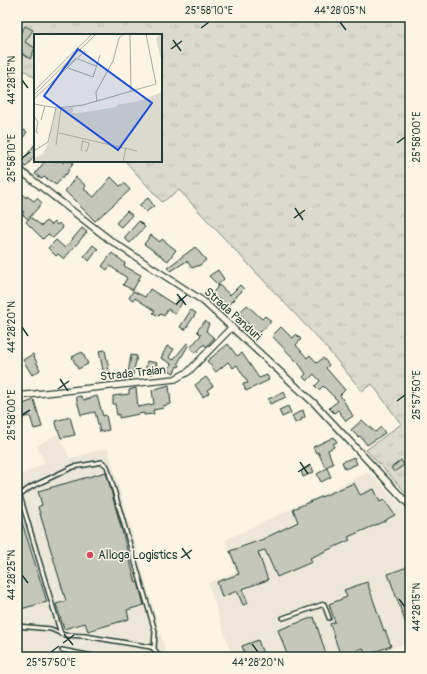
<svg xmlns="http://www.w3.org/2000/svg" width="427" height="674" viewBox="0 0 427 674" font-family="Pangolin,sans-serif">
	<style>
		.built { fill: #ece7d8 }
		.grass { fill: url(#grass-tufts); stroke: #7e8c80 }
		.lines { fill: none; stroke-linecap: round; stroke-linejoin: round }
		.stream { stroke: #758479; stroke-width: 2 }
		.building { fill: #c5c7b9; stroke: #1f3d34 }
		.lane-casing { stroke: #1f3d34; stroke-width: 6 }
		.street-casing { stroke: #1f3d34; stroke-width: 8 }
		.lane { stroke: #fcf5e5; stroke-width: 3 }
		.street { stroke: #fcf5e5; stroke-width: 5.5 }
		.ticks { fill: none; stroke: #1f3d34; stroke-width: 1.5 }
		.poi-dot { fill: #d1495b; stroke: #fcf5e5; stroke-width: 1.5 }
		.labels { text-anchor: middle; stroke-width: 3; stroke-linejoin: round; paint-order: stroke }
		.street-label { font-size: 12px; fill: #1f3d34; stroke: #fcf5e5 }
		.poi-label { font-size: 12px; fill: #1f3d34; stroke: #fcf5e5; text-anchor: start }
		.inset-road { fill: none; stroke: #a4ab9e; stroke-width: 1 }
		.view { fill: #1d4ed8; fill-opacity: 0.15; stroke: #1d4ed8; stroke-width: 2 }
		.inset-edge { fill: none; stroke: #1f3d34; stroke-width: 2 }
		.neatline { fill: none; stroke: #1f3d34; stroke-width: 1.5 }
		.ticks-label { font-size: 10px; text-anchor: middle; fill: #1f3d34 }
	</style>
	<defs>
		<pattern id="grass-tufts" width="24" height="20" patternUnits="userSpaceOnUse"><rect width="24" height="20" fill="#dcdacc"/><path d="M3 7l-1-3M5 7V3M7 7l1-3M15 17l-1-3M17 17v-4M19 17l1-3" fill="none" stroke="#bcbcb0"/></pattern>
	</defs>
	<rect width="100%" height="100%" fill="#fcf5e5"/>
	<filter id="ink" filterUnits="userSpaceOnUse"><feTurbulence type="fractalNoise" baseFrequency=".025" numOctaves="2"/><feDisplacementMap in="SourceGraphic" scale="8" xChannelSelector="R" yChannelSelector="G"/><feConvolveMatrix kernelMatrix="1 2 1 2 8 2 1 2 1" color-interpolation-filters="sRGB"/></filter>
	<g filter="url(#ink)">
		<!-- built -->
		<g class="built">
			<path d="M57,434L70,458L108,448L167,657H39L17,654V477L45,463L36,446Z"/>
			<path d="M369,472L410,514V642L368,657H232L208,583L236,572L225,540Z"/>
		</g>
		<!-- grass -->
		<path class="grass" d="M17,17H410V497L366,450L401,424L372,384L362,391L324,345L179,190L162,202L125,161H161V35H35V78L17,65Z"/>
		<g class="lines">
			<!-- stream -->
			<path class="stream" d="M17,655L28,657"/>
		</g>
		<!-- building -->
		<g class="building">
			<path d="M25,26L33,30L25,42L35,48L30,59L17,50V39Z"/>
			<path d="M17,126L27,132L17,147Z"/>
			<path d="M35,144V155L26,167L21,163Z"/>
			<path d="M45,161H61L64,163L66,161H74L66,175L65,174L56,185L44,177L42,179L35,174Z"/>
			<path d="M76,177L86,186L84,189L94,197L111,177L120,186L124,183L130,190L95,221L65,191Z"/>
			<path d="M17,187L26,198L27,196L34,201L37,198L42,203L30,217L42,226L46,221L51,225L54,222L57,225L59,223L63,228L53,238L48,234L43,239L26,222L30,217L28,219L22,214L24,212L17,206Z"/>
			<path d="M148,198L154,206L146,212L139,205Z"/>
			<path d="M127,211L132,215L121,227L116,223Z"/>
			<path d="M139,221L145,227L130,243L124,238Z"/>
			<path d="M82,228L87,232L64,259L58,254L56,256L48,248L56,240L65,248Z"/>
			<path d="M151,235L160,242L162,239L176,250L168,261L144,244Z"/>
			<path d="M93,245L98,249L89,261L84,256Z"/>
			<path d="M195,247L206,260L200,265L192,268L187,261L171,271L167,268Z"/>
			<path d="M112,253L125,263L124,266L141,275L133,290L123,285L127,278L110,266L107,270L102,266Z"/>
			<path d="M218,270L224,279L218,285L209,276Z"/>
			<path d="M219,285L230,295L240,285L244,289L226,307L217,298L216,299L211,295Z"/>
			<path d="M150,289L175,305L179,298L183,301L175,314L168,309L164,316L160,314L159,316L153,313L155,311L135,298L134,300L129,298L133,291L145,297Z"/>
			<path d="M247,305L262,319L265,316L270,320V323L257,335L239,313Z"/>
			<path d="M191,310L196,313L185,330L180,327Z"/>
			<path d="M205,321L209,324L206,331L214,338L206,347L204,344L196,353L190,348L201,335L197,331Z"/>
			<path d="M281,327L290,336L293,338L296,334L301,339L296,345L307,358L310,355L317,363L323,358L329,365L326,368L345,390L340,395L353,416L346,421L338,410L334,413L329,408L338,401L323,386L319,390L315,386L320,381L314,374L307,381L303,377L306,374L299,364L272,336Z"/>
			<path d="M187,343L189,344L178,363L180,365L179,367L177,366L174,373L168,370L172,364L161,358L167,346L174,349L169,357L173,360Z"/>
			<path d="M228,344L237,356L242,353L259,378L267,375L269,380L246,391L243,384L248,383L237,365L233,368L228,362L216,372L207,361Z"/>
			<path d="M105,350L110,374L104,375L99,351Z"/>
			<path d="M82,352L88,364L78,369L72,357Z"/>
			<path d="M33,354L40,370L32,375L23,360Z"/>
			<path d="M131,355L137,356L132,379L127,380Z"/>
			<path d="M147,361L157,363L153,374L145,373Z"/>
			<path d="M206,377L213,386L207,390L209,393L203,397L195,385Z"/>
			<path d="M169,385L171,404L163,406L164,408L153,410L154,414L144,415V413L119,418V414L117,415L115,404H113V396L129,394V390L136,388L138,407L154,404L152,390Z"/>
			<path d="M284,392L286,397L270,404L268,399Z"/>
			<path d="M81,396L84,400L97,396L103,416L106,415L109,430L100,432L95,412L81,415L76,397Z"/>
			<path d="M34,400L42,427L34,429L30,416L17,419V406Z"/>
			<path d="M288,406L291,413L282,417L279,410Z"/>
			<path d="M303,410L305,417L301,419L302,420L295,423L292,416Z"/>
			<path d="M70,417L75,435L61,438L55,421Z"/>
			<path d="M362,420L375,432L381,427L385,433L367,445L360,436L358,437L351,430Z"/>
			<path d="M334,437L337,442L333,444L334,447L328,450L333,464L325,467L318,452L316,453L313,447Z"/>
			<path d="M354,457L357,464L345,469L342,462Z"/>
			<path d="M401,460L404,465L394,472L391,468Z"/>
			<path d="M311,466L314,472L303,477L301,471Z"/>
			<path d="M327,468L331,477L321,482L317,474Z"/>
			<path d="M106,472L136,583L138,582L144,605L127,610L129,619L88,631L85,623L64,629L56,604L66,601L38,507L42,505L38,491Z"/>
			<path d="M354,483L360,495L374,489L380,502L384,500L395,515L387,519V520L348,537L350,540L310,558L312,562L277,577L265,550L258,552L268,580L242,589L248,603L243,605L237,591L222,597L217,582L239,574L230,551L261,540L298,522L293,509Z"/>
			<path d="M17,506L47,602L17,610Z"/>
			<path d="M410,566V632H409L388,574Z"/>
			<path d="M367,582L384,631L385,630L391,646L366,655L363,648L341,657L330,624L335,622L329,604L347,597L344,590Z"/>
			<path d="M314,617L327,657H288L278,630Z"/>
			<path d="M258,640L264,657H246L242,646Z"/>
		</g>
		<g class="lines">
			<defs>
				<g id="lane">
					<path d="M408,17L410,23"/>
					<path d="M20,496L61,634"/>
					<path d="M17,497L31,487L73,467L102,462L107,466L155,631L154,649"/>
					<path d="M283,618L324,604L329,618"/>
					<path d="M17,626L51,629L64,635L85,636L151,647L154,649L160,657"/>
					<path d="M62,650L97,657"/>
				</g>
				<g id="street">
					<path d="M17,168L110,240L203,301L314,403L410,506"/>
					<path d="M17,176L22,171"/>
					<path d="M17,396L175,379L188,372L232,327"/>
				</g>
			</defs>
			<!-- lane casing -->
			<use href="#lane" class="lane-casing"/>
			<!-- street casing -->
			<use href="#street" class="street-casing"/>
			<!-- lane -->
			<use href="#lane" class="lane"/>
			<!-- street -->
			<use href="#street" class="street"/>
		</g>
	</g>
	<!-- ticks -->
	<path class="ticks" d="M340,22L346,30M201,28L209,22M173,40L181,51M171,49L182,41M22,80L28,88M397,143L405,137M22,158L30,152M295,208L303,220M294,218L305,210M177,294L186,305M176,304L187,295M22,327L28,336M60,379L68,391M58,389L69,381M397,401L405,395M22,415L30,410M300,462L308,474M298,472L310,464M182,548L190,559M181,558L192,550M22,575L28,583M399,599L405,607M64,634L73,645M63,643L74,635M252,644L258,652M51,652L59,646"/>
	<!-- markers -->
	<circle class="poi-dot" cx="90" cy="555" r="4"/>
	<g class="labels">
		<!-- street labels -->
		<g class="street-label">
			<text transform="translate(233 314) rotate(42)" y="4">Strada Panduri</text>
			<text transform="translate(133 373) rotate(-6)" y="4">Strada Traian</text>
		</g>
		<!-- poi labels -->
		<g class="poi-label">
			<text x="98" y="559">Alloga Logistics</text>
		</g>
	</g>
	<!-- overview -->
	<g transform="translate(34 34)">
		<rect width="128" height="128" fill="#fcf5e5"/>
		<path d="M125,0H128V29L122,5ZM128,58V128H0V124L9,120L15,107L22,75L39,73V79H46L82,73L83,71L105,67Z" fill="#dcdacc"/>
		<path class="inset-road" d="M96,0L97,58M44,25L62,32M31,34L42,24M34,34L59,43L66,21M0,57L58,0M0,61L62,0M0,65L51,17M63,68L62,58L79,27L85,4L90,0M0,70L23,74L49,71L122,50L112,0M0,82L4,88L2,98L4,99M7,86L11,72M25,99L103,117M49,106L47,116L49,117M49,107L55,109L53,117H51M22,111L27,74M0,117L14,108L22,74M89,128L92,114"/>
		<path class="view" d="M44,15L118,69L84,116L10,62Z"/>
		<rect width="128" height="128" class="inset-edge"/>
	</g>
	<!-- margin -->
	<rect width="427" height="674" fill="none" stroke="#fcf5e5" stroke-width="44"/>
	<rect x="22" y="22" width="383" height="630" class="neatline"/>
	<g class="ticks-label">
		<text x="209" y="14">25°58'10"E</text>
		<text x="340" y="14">44°28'05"N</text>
		<text transform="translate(11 80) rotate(-90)" y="4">44°28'15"N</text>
		<text transform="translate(416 137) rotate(-90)" y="4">25°58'00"E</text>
		<text transform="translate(11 158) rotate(-90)" y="4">25°58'10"E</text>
		<text transform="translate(11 327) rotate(-90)" y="4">44°28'20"N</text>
		<text transform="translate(416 395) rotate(-90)" y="4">25°57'50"E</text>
		<text transform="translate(11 415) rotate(-90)" y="4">25°58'00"E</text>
		<text transform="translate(11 575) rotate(-90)" y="4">44°28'25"N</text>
		<text transform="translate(416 607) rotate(-90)" y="4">44°28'15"N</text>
		<text x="51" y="666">25°57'50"E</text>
		<text x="258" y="666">44°28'20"N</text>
	</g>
</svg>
